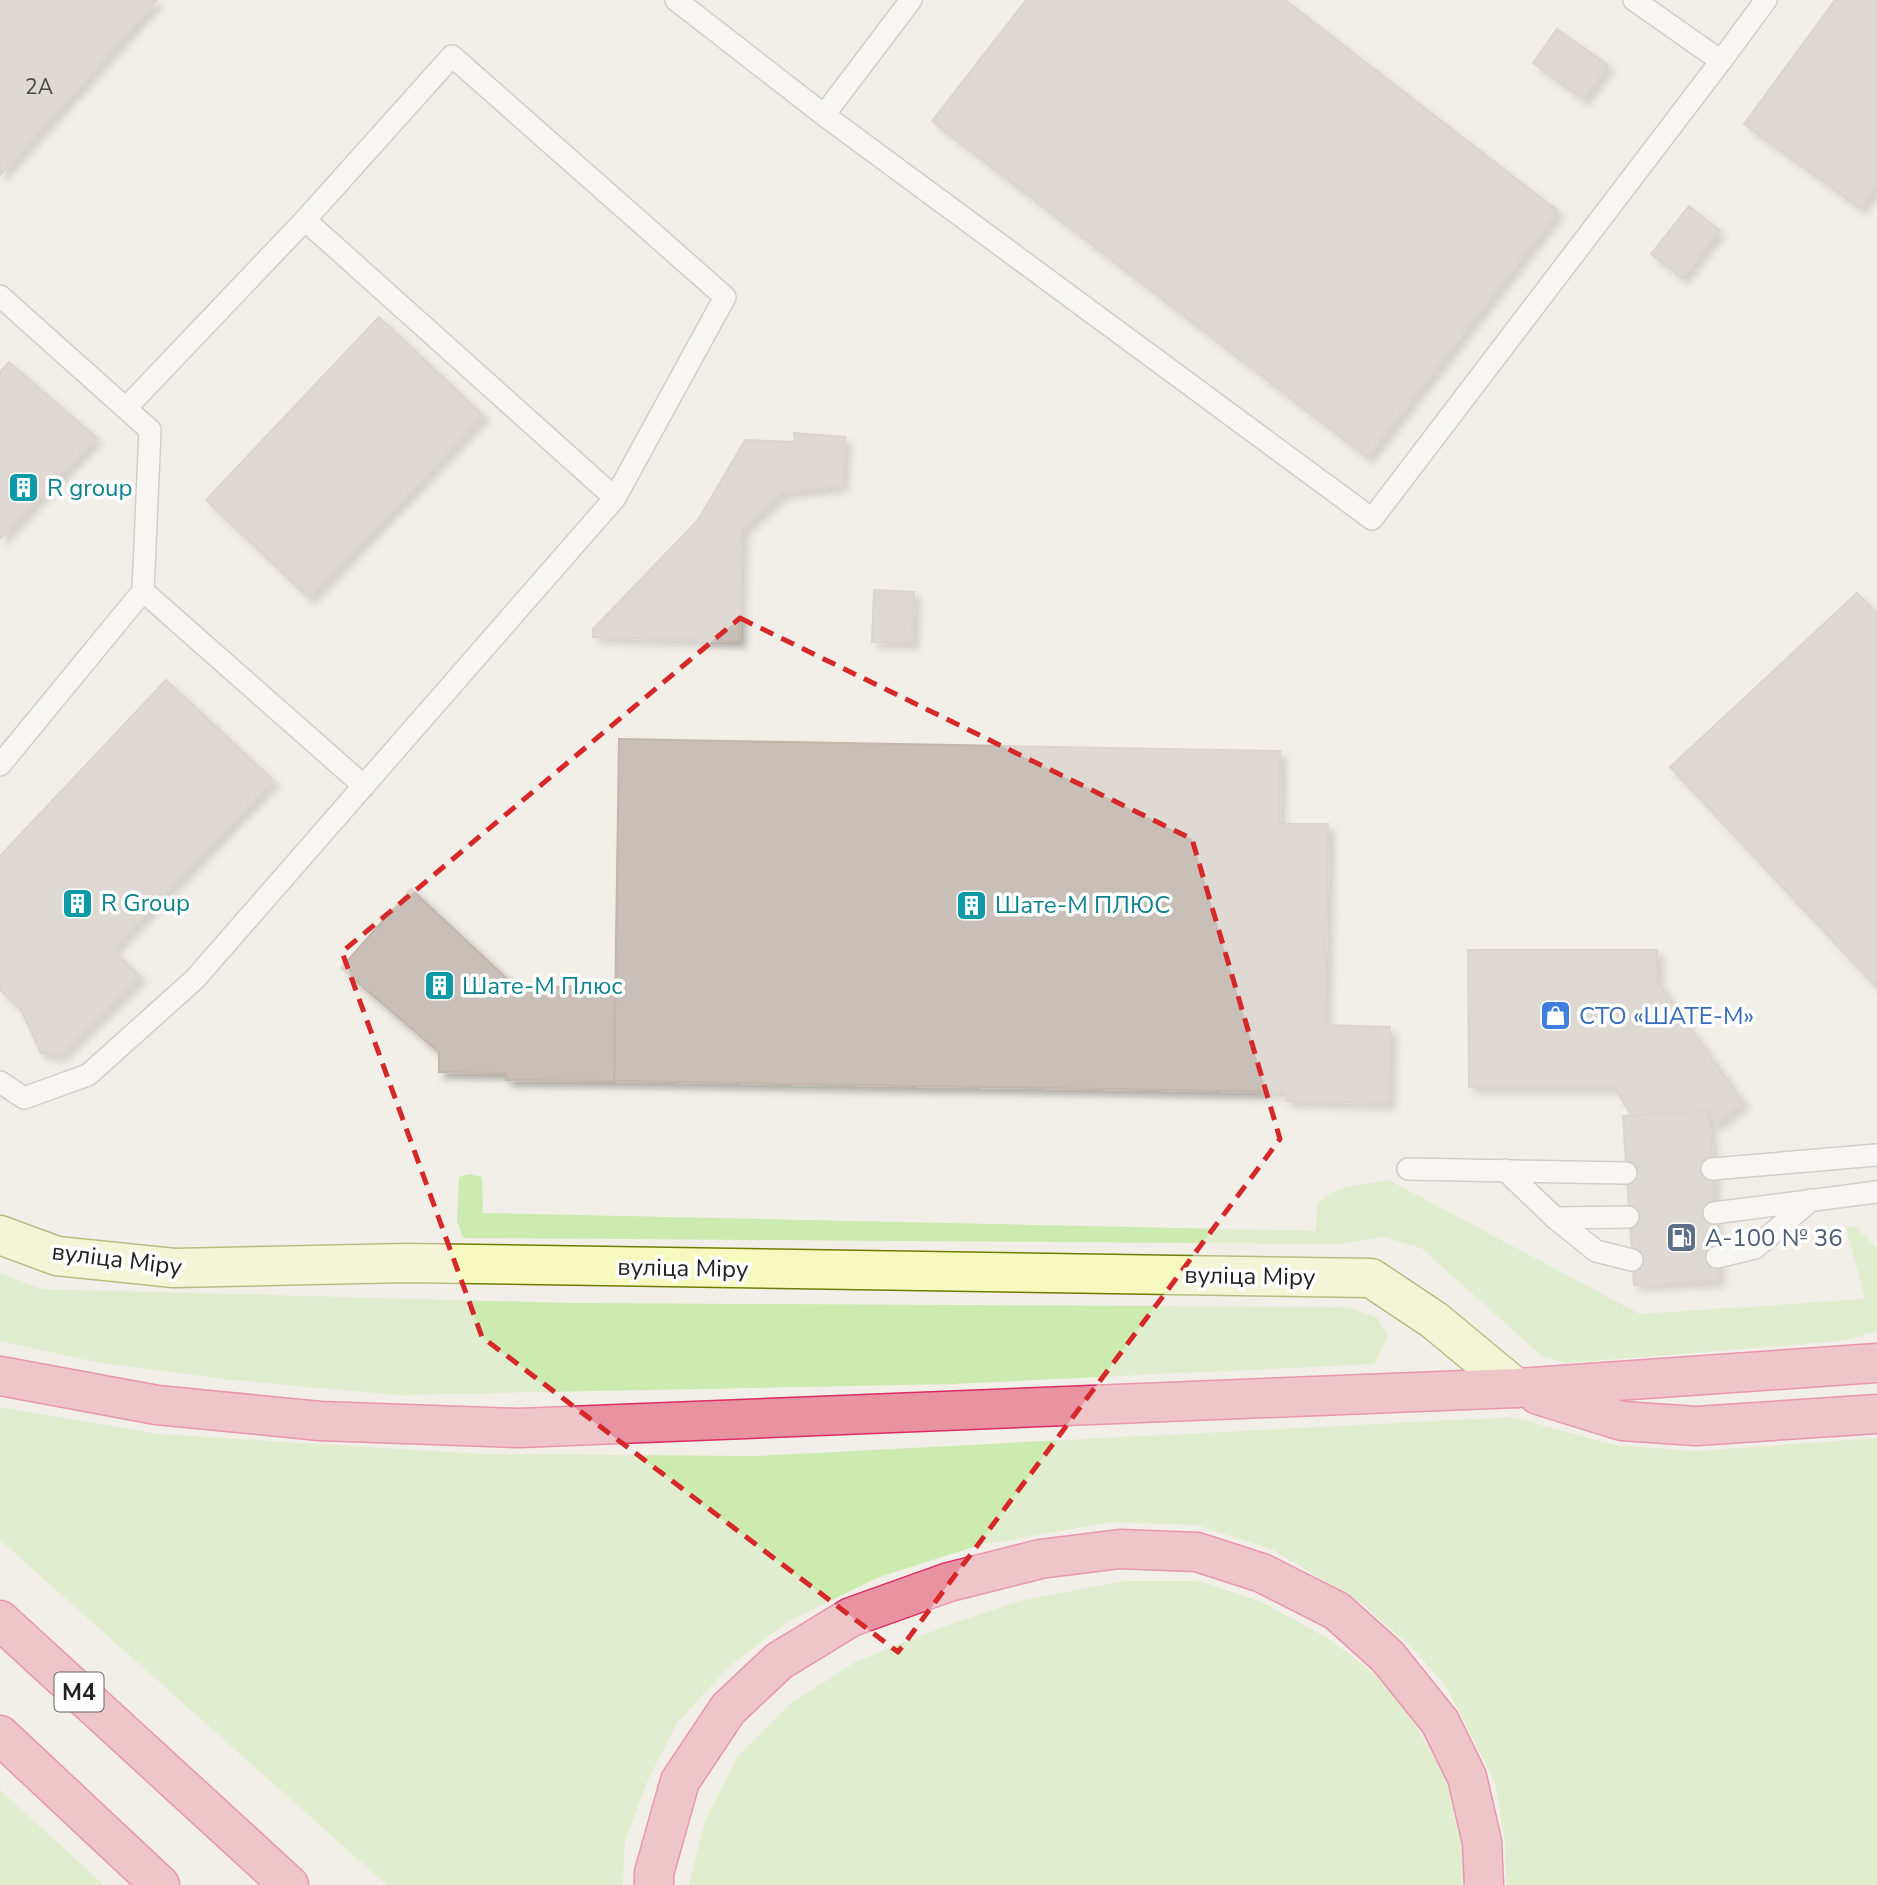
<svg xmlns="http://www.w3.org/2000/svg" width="1877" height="1885" viewBox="0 0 1877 1885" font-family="'Nunito Sans',sans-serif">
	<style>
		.grass { fill: #cdebb0 }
		.building { fill: #c7bfb8; stroke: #c4b6ab; stroke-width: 2; filter: url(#shadow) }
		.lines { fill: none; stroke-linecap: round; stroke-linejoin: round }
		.lane-casing { stroke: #a9a9a9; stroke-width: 24 }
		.secondary-casing { stroke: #707d05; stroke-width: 41 }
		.highway-casing { stroke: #dc2a67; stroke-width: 41 }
		.lane { stroke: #fff; stroke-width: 21 }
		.secondary { stroke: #f7fabf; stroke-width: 38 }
		.highway { stroke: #e892a2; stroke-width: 38 }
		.marked { fill: none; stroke: #d62828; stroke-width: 5; stroke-dasharray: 14 9; stroke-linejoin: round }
		.labels { text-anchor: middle; stroke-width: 7; stroke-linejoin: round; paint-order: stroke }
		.number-label { font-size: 21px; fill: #4b4948 }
		.shield { fill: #fff; stroke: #646464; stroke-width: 2 }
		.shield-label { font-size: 23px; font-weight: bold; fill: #222 }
		.culture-label { font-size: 24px; fill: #0d838f; stroke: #fff; text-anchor: start }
		.shop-label { font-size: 24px; fill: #366cbe; stroke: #fff; text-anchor: start }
		.service-label { font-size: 24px; fill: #4e5e75; stroke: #fff; text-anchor: start }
		.street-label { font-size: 24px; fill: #222; stroke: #fff }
	</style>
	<defs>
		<filter id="shadow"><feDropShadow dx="6" dy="6" stdDeviation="3.5" flood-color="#0004"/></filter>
	</defs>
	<rect width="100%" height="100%" fill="#f2efe9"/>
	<!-- grass -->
	<g class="grass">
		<path d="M469,1174L482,1177L483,1213L1316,1231L1317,1204L1330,1193L1346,1187L1389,1180L1640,1314L1865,1299L1846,1227L1855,1226L1877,1248V1331L1841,1341L1568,1363L1543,1357L1421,1248L1382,1237L1339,1244L463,1238L457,1221L459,1177Z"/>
		<path d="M0,1273L42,1289L570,1303L1346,1307L1377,1317L1388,1337L1374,1364L954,1384L398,1395L232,1380L96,1362L0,1341Z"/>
		<path d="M0,1407L158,1434L482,1454L756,1456L1512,1417L1615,1445L1696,1451L1877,1438V1885H1506L1505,1841L1495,1782L1444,1683L1409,1645L1361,1603L1273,1550L1196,1525L1113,1522L980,1545L879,1577L789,1621L730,1666L677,1723L647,1782L625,1841L623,1885H387L0,1540Z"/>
		<path d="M1124,1581H1199L1262,1602L1329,1639L1374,1673L1408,1712L1453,1790L1467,1836V1885H689L705,1820L738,1756L790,1704L855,1662L954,1623L1019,1601Z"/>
		<path d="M0,1790L104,1885H0Z"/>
	</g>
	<!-- building -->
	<g class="building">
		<path d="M0,0H157L0,175Z"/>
		<path d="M1026,0H1285L1558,211L1367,457L932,121Z"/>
		<path d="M1835,0H1877V184L1860,208L1744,124Z"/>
		<path d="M1557,29L1608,65L1583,99L1533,63Z"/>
		<path d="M1689,206L1719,230L1682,278L1651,254Z"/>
		<path d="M379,317L483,415L309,598L206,500Z"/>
		<path d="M9,362L96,437L0,539V372Z"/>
		<path d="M794,433L845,437L842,485L781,493L742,530L739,641L593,637V629L698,520L745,440L795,442Z"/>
		<path d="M874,590L914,592L912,643L872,642Z"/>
		<path d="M1857,593L1877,614V988L1670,767Z"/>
		<path d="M166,680L273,780L112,949L140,976L60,1055L41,1053L20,1008L0,990V856Z"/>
		<path d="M619,739L1280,751L1279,824H1328L1325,1025L1390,1027L1389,1103L1286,1101L1284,1092L614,1081Z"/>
		<path d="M411,889L517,988L615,985L614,1081L506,1080V1073L439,1072V1052L341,968Z"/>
		<path d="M1468,950H1657V981L1743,1102L1716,1124L1704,1110L1679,1128L1666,1113L1642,1132L1614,1087H1469Z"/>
		<path d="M1709,1111L1719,1280L1634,1285L1623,1116Z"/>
	</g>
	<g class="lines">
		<defs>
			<g id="lane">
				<path d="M676,0L824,115L911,0"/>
				<path d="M1634,0L1721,61L1766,0"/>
				<path d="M824,115L1372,519L1721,61"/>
				<path d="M0,296L150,430L143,591L0,765"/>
				<path d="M126,408L305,220L452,56L725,297L615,498"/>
				<path d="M143,591L364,786"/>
				<path d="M0,1082L24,1098L88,1075L195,979L615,498L305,220"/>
				<path d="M1408,1169L1626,1173"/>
				<path d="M1712,1169L1877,1155"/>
				<path d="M1505,1170L1555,1218L1628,1217"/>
				<path d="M1714,1213L1877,1192"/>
				<path d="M1555,1218L1596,1251L1632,1260"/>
				<path d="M1717,1257L1755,1248L1811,1200"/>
			</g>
			<path id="secondary" d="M0,1235L57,1256L174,1268L407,1263L1371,1278L1434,1320L1516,1388"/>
			<g id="highway">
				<path d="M0,1376L157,1405L320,1421L519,1428L1516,1388L1877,1363"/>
				<path d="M1538,1395L1622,1421L1696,1426L1877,1414"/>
				<path d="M0,1620L289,1885"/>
				<path d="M0,1735L160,1885"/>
				<path d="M654,1885V1873L680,1781L728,1709L779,1661L851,1617L949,1582L1040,1559L1120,1549L1197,1552L1262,1573L1337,1611L1388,1657L1440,1722L1467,1777L1482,1842L1484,1885"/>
			</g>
		</defs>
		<!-- lane casing -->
		<use href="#lane" class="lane-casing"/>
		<!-- secondary casing -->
		<use href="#secondary" class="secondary-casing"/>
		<!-- highway casing -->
		<use href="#highway" class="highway-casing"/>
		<!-- lane -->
		<use href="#lane" class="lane"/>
		<!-- secondary -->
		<use href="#secondary" class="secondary"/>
		<!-- highway -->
		<use href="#highway" class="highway"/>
	</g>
	<!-- marked area -->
	<path d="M0 0H1877V1885H0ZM740,618L1192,839L1280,1139L898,1652L482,1337L342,952Z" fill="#f2efe9" fill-opacity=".55" fill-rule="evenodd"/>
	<path class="marked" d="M740,618L1192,839L1280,1139L898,1652L482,1337L342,952Z"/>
	<!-- icons -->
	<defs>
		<symbol id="building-square" viewBox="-11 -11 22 22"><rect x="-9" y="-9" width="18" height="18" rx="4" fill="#0f9aa8" stroke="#fff"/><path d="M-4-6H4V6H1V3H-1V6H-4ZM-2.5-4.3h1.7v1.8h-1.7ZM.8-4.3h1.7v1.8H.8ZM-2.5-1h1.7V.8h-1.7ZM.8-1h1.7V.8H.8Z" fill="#fff"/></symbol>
		<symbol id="shop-square" viewBox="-11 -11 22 22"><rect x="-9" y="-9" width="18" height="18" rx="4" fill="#3f7fe0" stroke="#fff"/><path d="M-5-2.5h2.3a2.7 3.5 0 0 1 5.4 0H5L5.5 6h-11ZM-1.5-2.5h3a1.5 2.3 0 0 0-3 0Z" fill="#fff"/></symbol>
		<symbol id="fuel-square" viewBox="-11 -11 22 22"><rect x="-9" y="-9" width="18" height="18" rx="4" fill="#5c6f8a" stroke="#fff"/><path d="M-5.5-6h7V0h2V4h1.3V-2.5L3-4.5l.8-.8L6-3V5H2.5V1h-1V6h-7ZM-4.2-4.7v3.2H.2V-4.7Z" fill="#fff"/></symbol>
	</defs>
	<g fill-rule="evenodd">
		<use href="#building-square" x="6" y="470" width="35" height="35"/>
		<use href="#building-square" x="60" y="886" width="35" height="35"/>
		<use href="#building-square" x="954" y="888" width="35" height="35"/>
		<use href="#building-square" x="422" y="968" width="35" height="35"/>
		<use href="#shop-square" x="1538" y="998" width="35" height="35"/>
		<use href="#fuel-square" x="1664" y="1220" width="35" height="35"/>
	</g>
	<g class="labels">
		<!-- number labels -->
		<g class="number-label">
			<text x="39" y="94">2А</text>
		</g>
		<!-- shield labels -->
		<rect class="shield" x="54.5" y="1672.5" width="49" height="39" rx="5"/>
		<g class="shield-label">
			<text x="79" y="1700">М4</text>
		</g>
		<!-- culture labels -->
		<g class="culture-label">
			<text x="47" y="496">R group</text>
			<text x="101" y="911">R Group</text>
			<text x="995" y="913">Шате-М ПЛЮС</text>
			<text x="462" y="994">Шате-М Плюс</text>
		</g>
		<!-- shop labels -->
		<g class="shop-label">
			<text x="1579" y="1024">СТО «ШАТЕ-М»</text>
		</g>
		<!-- service labels -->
		<g class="service-label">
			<text x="1705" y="1246">А-100 № 36</text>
		</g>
		<!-- street labels -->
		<g class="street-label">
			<text transform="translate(117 1259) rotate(7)" y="8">вуліца Міру</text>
			<text transform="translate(683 1268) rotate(1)" y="8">вуліца Міру</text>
			<text transform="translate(1250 1276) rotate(1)" y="8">вуліца Міру</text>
		</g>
	</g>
</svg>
